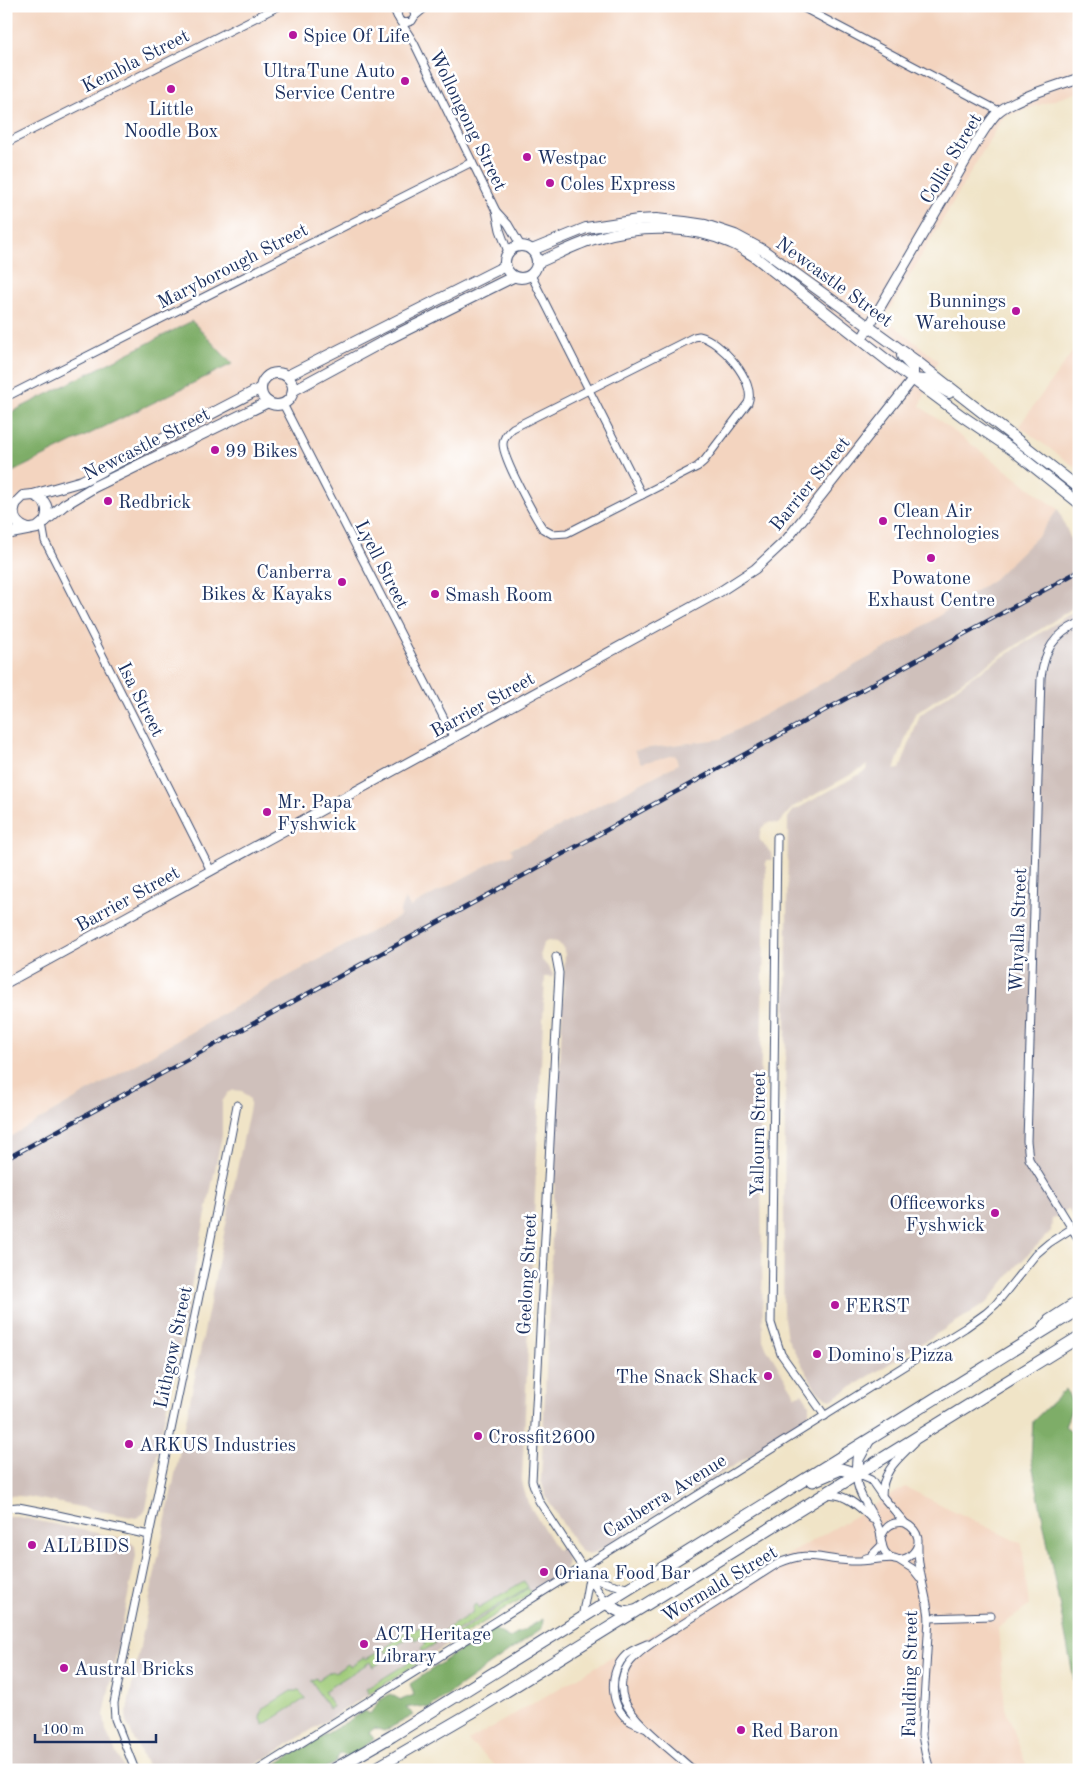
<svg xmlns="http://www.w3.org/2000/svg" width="1085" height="1776" viewBox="0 0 1085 1776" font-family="'Old Standard TT',serif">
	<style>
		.built { fill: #f3d4bf }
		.industrial { fill: #cfc0bb }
		.green { fill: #9dc976; stroke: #5c7c6a }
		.forest { fill: #7ead67; stroke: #4c6e62 }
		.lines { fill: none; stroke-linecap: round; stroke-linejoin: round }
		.minor-casing { stroke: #3b4a6e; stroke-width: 9 }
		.tertiary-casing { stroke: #3b4a6e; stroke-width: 11 }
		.secondary-casing { stroke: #3b4a6e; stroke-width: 12 }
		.trunk-casing { stroke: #3b4a6e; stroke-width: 13 }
		.minor { stroke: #fff; stroke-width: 7 }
		.tertiary { stroke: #fff; stroke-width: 9 }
		.secondary { stroke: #fff; stroke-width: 10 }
		.trunk { stroke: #fff; stroke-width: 11 }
		.rail-casing { stroke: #1b2f5e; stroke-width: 4.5 }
		.rail { stroke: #fff; stroke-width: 2.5; stroke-dasharray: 8; stroke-linecap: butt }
		.poi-dot { fill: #b5179e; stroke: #fff; stroke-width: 2 }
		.labels { text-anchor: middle; stroke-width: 5; stroke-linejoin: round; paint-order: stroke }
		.poi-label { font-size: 19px; fill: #1b2f5e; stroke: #fff; text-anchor: start }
		.street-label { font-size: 19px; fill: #1b2f5e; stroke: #fff }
	</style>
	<rect width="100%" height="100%" fill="#fff"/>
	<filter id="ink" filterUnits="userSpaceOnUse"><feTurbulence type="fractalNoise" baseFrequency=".02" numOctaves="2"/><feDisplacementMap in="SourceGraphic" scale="10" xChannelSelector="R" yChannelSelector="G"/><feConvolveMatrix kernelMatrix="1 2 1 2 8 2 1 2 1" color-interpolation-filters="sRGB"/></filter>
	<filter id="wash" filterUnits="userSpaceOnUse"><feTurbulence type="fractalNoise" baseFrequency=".0096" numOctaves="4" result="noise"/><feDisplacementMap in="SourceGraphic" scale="20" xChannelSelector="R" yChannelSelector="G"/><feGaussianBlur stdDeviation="1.12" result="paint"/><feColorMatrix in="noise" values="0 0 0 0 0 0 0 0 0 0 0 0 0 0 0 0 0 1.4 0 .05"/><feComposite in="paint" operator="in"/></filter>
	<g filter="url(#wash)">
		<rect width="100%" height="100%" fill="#f0e4c7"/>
		<!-- built -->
		<g class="built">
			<path d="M6,6H1079V92L1003,117L885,318L938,361L920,406L1058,509L1039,535L994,579L910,635L720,739L635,750L675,755L678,764L529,842L511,847L513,854L500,858L410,907L405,898L400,910V916L283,979L6,1139Z"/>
			<path d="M1079,343V470L1019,426Z"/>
			<path d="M905,1487L1022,1544L1029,1606L998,1628L1005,1707L1028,1770H500L468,1741Z"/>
		</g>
		<!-- industrial -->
		<g class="industrial">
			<path d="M1058,509L1079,558V604L971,675L915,714L894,769H900L920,715L973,676L1079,608V1225L1068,1209L1052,1219L1051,1231L1016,1267L988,1302L831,1400L817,1391L787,1338L783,1312L788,818L793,811L867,770L868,765L793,807L778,824L771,822L765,825L761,829L759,839L771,853L772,860H766L760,1095L763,1340L766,1347L796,1396L802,1393L809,1404V1415L803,1422L797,1426L594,1553L589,1554L580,1551L546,1497L541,1480L565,955L563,947L557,942L547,941L543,944L540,953L541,959L550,969L553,975L552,977H545L522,1480L524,1490L528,1503L557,1550L564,1546L566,1551L568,1561L566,1568L560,1575L247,1770H149L127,1724L126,1715L250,1106V1099L242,1091L234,1090L228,1093L222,1102V1135L146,1508L143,1514L136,1518L30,1497L6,1495V1139L283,979L400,916V910L405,898L410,907L500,858L513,854L511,848L529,842L678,764L675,755L641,763L634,750L720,739L910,635L994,579L1039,535Z"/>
			<path d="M6,1517H19L126,1539L135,1546L136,1556L104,1715L106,1731L124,1770H6Z"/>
		</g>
		<!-- green -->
		<g class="green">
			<path d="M524,1581L528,1587L447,1637L442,1632L472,1613L474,1605L476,1604L478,1608Z"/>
			<path d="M528,1588L531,1593L457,1639H449Z"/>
			<path d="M424,1625L435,1644L423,1651L421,1648L426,1644L421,1637L416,1640L413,1635L396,1646L399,1651L392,1655L390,1651L386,1653L383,1649L395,1641L394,1639L411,1628L414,1630Z"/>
			<path d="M378,1652L381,1656L377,1659L380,1663L373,1667L370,1662L324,1691L333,1707L329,1709L311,1681L316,1678L318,1680L332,1671L334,1673L348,1664L350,1666L364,1657L366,1659Z"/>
			<path d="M417,1657L420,1662L369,1694L366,1689Z"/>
			<path d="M291,1691H299L306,1698L264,1725L260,1717L264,1708Z"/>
		</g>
		<!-- forest -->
		<g class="forest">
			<path d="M192,321L232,364L6,475V415Z"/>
			<path d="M1066,1389L1073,1405L1065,1426L1079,1437V1706L1031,1458L1033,1421Z"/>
			<path d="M543,1619L542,1628L429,1708L416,1706L406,1708L414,1715L384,1731L375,1728L369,1732L374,1739L349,1758L340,1753L335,1763L321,1770H266L365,1711L370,1714L379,1701L390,1694L401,1700L414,1695L410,1684L462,1649H475L480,1646L483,1635L494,1629L510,1638Z"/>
		</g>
	</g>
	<g filter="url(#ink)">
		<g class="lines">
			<defs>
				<g id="minor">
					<path d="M392,6L398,17"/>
					<path d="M404,6L398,10L397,16L400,21L406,23L412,21L415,16L413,9L408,6"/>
					<path d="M800,6L999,111"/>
					<path d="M415,16L427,6"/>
					<path d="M400,21L414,43L496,211L500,230L508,252"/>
					<path d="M6,143L279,6"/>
					<path d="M496,211L508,224L521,246"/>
					<path d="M531,275L642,495"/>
					<path d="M699,336C720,340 757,382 748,403L704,461L697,467L567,533L552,534L543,529C534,515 503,459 503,444C503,437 508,432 513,428L694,337Z"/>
					<path d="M6,397L472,162"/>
					<path d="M283,404L454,738"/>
					<path d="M42,524L45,541L211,871"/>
					<path d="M1079,623C1053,635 1045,650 1041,677L1027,1141L1029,1159L1079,1240"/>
					<path d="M777,837L771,1323L781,1354L825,1416"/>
					<path d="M556,957L559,973L532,1481L539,1501L606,1603"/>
					<path d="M1039,1331L1048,1319L1079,1299"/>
					<path d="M826,1495C843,1491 861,1508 872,1519"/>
					<path d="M882,1496C882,1471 898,1459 914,1443"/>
					<path d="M6,1508L18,1507L44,1512L149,1535"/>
					<path d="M881,1538C885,1526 893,1521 905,1523C937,1540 902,1575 885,1552C882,1547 882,1543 881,1537C880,1530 877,1523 873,1516C866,1503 855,1489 857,1474L871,1480L882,1496L905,1523"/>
					<path d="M918,1546C917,1571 927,1594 929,1618L922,1735L925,1752L930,1770"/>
					<path d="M866,1558L870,1557L882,1545"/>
					<path d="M897,1559L913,1569L921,1579"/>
					<path d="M589,1578L630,1589"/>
					<path d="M582,1618L589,1578"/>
					<path d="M929,1618L991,1616"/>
					<path d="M644,1728C639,1725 632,1723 627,1719C609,1703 609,1671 626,1655C631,1650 640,1647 647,1644"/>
					<path d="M135,1770L115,1719L114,1703L209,1248L237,1105"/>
					<path d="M258,1770L965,1328L986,1313L996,1304L1036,1254L1049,1243L1071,1229"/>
					<path d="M693,1770C675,1753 633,1722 624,1700C619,1687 622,1671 631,1661C644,1646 668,1633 684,1623C715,1603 746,1584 777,1564C811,1549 818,1560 851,1561C865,1562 880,1558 894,1558"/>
				</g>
				<g id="tertiary">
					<path d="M861,340L979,138C985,129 990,120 997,113C1012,99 1058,85 1079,78"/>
					<path d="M6,983L721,591L755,569L787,539L913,379"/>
				</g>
				<g id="secondary">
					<circle cx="521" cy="262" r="16"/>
					<path d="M532,250L586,228L638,220L656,219L685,222L705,225L735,235L763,250L915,360L1079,488"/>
					<path d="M537,263C557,255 577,243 598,238C640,225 690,225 731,243C739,246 747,252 754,256L892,364L962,416L1014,451L1079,503"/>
					<path d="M902,356L913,368V379"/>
					<circle cx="277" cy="389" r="16"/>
					<path d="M287,376L505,266"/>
					<path d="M913,379L926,380L949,393"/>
					<path d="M294,390L388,339L513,277"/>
					<path d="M33,495C46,499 50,509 45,521"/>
					<path d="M15,505C11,517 16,525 28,529"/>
					<path d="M6,513L23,496L33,495L82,481L261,388"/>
					<path d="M6,534L37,528L64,505L94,487L268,402"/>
				</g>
				<g id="trunk">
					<path d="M857,1474L858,1459L868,1441"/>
					<path d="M813,1481L841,1469L857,1474"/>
					<path d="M606,1603C615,1610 623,1615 634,1611"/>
					<path d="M333,1770L392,1736L1079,1309"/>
					<path d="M373,1770L471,1713L1079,1337"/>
				</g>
			</defs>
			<!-- minor casing -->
			<use href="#minor" class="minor-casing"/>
			<!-- tertiary casing -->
			<use href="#tertiary" class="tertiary-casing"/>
			<!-- secondary casing -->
			<use href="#secondary" class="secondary-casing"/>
			<!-- trunk casing -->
			<use href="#trunk" class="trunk-casing"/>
			<!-- minor -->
			<use href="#minor" class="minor"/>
			<!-- tertiary -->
			<use href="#tertiary" class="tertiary"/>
			<!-- secondary -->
			<use href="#secondary" class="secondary"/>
			<!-- trunk -->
			<use href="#trunk" class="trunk"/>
			<defs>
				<path id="rail" d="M6,1159L1079,571"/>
			</defs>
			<!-- rail casing -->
			<use href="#rail" class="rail-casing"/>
			<!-- rail -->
			<use href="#rail" class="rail"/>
		</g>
	</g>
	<!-- markers -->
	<g class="poi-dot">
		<circle cx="293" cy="35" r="5"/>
		<circle cx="405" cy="81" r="5"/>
		<circle cx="171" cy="89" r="5"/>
		<circle cx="527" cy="157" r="5"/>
		<circle cx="550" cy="183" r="5"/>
		<circle cx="1016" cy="311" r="5"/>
		<circle cx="215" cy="450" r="5"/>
		<circle cx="108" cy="501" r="5"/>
		<circle cx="883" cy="521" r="5"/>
		<circle cx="931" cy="558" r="5"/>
		<circle cx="342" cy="582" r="5"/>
		<circle cx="435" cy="594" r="5"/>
		<circle cx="267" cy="812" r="5"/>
		<circle cx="995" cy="1213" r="5"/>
		<circle cx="835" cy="1305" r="5"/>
		<circle cx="817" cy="1354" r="5"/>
		<circle cx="768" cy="1376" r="5"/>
		<circle cx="478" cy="1436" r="5"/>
		<circle cx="129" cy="1444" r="5"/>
		<circle cx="32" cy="1545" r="5"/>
		<circle cx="544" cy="1572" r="5"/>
		<circle cx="364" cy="1644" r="5"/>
		<circle cx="64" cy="1668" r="5"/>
		<circle cx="741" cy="1730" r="5"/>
	</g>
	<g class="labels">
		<!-- poi labels -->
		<g class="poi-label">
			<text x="303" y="42">Spice Of Life</text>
			<text x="395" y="77" text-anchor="end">UltraTune Auto<tspan x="395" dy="22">Service Centre</tspan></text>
			<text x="171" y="115" text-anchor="middle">Little<tspan x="171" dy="22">Noodle Box</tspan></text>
			<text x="537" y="164">Westpac</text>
			<text x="560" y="190">Coles Express</text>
			<text x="1006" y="307" text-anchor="end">Bunnings<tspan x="1006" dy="22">Warehouse</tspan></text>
			<text x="225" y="457">99 Bikes</text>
			<text x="118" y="508">Redbrick</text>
			<text x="893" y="517">Clean Air<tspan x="893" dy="22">Technologies</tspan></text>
			<text x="332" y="578" text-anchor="end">Canberra<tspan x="332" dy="22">Bikes &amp; Kayaks</tspan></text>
			<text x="931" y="584" text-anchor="middle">Powatone<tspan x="931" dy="22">Exhaust Centre</tspan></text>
			<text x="445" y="601">Smash Room</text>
			<text x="277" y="808">Mr. Papa<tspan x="277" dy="22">Fyshwick</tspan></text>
			<text x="985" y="1209" text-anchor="end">Officeworks<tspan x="985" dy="22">Fyshwick</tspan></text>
			<text x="845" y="1312">FERST</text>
			<text x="827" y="1361">Domino's Pizza</text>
			<text x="758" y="1383" text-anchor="end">The Snack Shack</text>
			<text x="488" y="1443">Crossfit2600</text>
			<text x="139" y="1451">ARKUS Industries</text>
			<text x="42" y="1552">ALLBIDS</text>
			<text x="554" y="1579">Oriana Food Bar</text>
			<text x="374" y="1640">ACT Heritage<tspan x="374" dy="22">Library</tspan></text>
			<text x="74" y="1675">Austral Bricks</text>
			<text x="751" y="1737">Red Baron</text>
		</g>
		<!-- street labels -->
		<g class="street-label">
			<text transform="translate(135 60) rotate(-27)" y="7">Kembla Street</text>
			<text transform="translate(469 120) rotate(64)" y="7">Wollongong Street</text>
			<text transform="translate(950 158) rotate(-59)" y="7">Collie Street</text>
			<text transform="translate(232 265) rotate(-27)" y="7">Maryborough Street</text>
			<text transform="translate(835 281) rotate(36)" y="7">Newcastle Street</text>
			<text transform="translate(146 443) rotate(-27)" y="7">Newcastle Street</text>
			<text transform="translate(809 483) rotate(-51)" y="7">Barrier Street</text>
			<text transform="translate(383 564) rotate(63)" y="7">Lyell Street</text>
			<text transform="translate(142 699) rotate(63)" y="7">Isa Street</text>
			<text transform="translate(482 704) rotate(-29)" y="7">Barrier Street</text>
			<text transform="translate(127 898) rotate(-29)" y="7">Barrier Street</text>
			<text transform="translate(1017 930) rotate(-88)" y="7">Whyalla Street</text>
			<text transform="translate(757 1134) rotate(-89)" y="7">Yallourn Street</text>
			<text transform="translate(526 1274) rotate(-87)" y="7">Geelong Street</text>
			<text transform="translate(172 1347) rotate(-78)" y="7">Lithgow Street</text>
			<text transform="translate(664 1495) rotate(-32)" y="7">Canberra Avenue</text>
			<text transform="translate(719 1583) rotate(-31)" y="7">Wormald Street</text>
			<text transform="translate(909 1674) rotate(-89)" y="7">Faulding Street</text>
		</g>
	</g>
	<!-- margin -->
	<rect width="1085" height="1776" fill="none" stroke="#fff" stroke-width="25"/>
	<!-- scale -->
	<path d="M35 1734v8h121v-8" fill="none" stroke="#1b2f5e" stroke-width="2.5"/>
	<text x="42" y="1734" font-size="15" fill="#1b2f5e" stroke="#ffffff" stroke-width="4" paint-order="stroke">100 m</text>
</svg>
